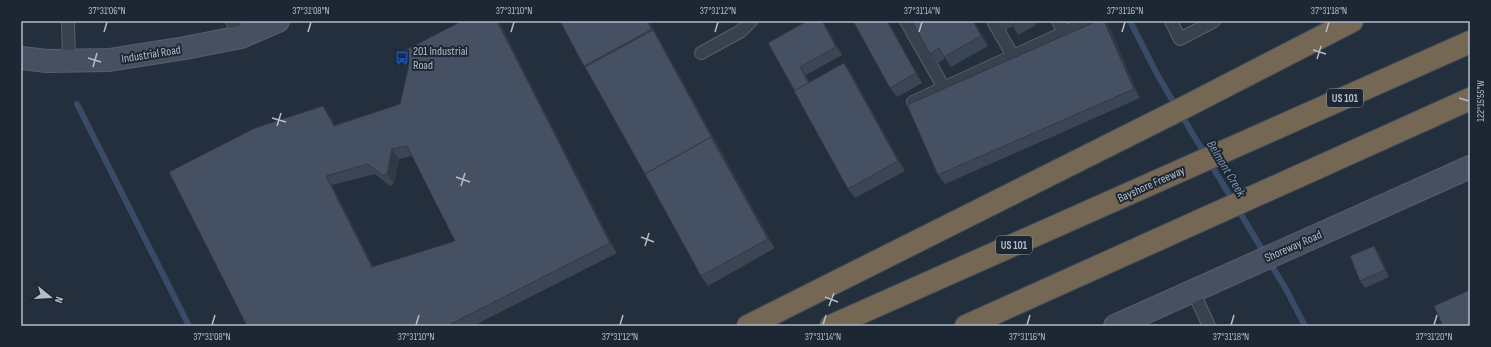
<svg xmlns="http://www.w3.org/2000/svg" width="1491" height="347" viewBox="0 0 1491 347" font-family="'Sofia Sans Condensed',sans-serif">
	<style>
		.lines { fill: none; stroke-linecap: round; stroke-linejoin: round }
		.stream { stroke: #394c67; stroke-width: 6 }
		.lane-casing { stroke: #565f6c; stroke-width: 14 }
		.secondary-casing { stroke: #565f6c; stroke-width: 24 }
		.highway-casing { stroke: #434c59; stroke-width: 24 }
		.lane { stroke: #38414e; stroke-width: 12 }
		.secondary { stroke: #465061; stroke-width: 22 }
		.highway { stroke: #746855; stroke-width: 22 }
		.wall { fill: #3b4654; fill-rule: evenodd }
		.shaded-wall { fill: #303945 }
		.building { fill: #455162; stroke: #303945; fill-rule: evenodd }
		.ticks { fill: none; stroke: #b4bcc9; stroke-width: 1.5 }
		.labels { text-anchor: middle; stroke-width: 4; stroke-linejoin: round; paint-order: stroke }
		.shield { fill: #1d2633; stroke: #878f9c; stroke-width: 1 }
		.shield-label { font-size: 11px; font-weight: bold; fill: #b4bcc9 }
		.poi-label { font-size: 12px; fill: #b4bcc9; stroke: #1d2633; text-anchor: start }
		.street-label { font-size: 12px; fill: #b4bcc9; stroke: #1d2633 }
		.water-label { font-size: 13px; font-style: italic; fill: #7c92b1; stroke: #1d2633 }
		.neatline { fill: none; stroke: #b4bcc9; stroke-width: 1.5 }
		.ticks-label { font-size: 10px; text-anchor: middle; fill: #b4bcc9 }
	</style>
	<rect width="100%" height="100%" fill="#242f3e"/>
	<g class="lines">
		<!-- stream -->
		<g class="stream">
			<path d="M1130,21L1158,76L1287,291L1305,326"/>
			<path d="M77,104L189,326"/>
		</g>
		<defs>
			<g id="lane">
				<path d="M68,21L69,61"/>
				<path d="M232,21L241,37"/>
				<path d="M906,21L944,88"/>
				<path d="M993,21L1013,56"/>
				<path d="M1058,21L1064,32"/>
				<path d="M1171,21L1180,39L1214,21"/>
				<path d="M701,53L741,31L751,21"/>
				<path d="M913,102L1089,21"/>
				<path d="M1193,291L1209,326"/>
			</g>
			<g id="secondary">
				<path d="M21,58L47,61L109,60L185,48L241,37L278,21"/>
				<path d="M1115,326L1470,167"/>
			</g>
			<g id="highway">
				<path d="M748,326L1191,104L1352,21"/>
				<path d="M831,326L1470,42"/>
				<path d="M966,326L1470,99"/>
			</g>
		</defs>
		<!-- lane casing -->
		<use href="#lane" class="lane-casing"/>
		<!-- secondary casing -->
		<use href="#secondary" class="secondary-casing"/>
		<!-- highway casing -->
		<use href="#highway" class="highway-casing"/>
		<!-- lane -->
		<use href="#lane" class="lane"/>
		<!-- secondary -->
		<use href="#secondary" class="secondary"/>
		<!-- highway -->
		<use href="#highway" class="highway"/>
	</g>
	<!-- wall -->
	<g class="wall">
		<path d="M462,21L617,253L473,326H247L330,116L335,125L400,104ZM412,156L455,241L373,267L332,185L375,174L390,186L394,184L399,159Z"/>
		<path d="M560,21H649L775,248L708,286L701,276Z"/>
		<path d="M888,21L922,83L897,97L890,88Z"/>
		<path d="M974,21L988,46L951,67L945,58L937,64L930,54Z"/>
		<path d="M997,21H1034L1036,25L1018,35L1013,26L1004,31Z"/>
		<path d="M1097,21H1105L1110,28L1140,98L945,184L938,175Z"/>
		<path d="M824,23L842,55L806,75L809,82L844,63L851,73L905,171L855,198L848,189L768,43Z"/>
		<path d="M1379,252L1389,277L1365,288L1360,281Z"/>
	</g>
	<!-- shaded-wall -->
	<g class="shaded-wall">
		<path d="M497,21H499L617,253L610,243Z"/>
		<path d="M647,21H649L658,38L652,29Z"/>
		<path d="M822,21H823L824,23L842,55L836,47Z"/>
		<path d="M887,21H888L922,83L916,73Z"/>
		<path d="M973,21H974L988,46L981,36Z"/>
		<path d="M1104,21H1105L1110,28L1140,98L1134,89Z"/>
		<path d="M653,30L658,38L775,248L768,239Z"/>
		<path d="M844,63L851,73L905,171L898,161Z"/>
		<path d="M800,67L806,75L815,93L809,84Z"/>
		<path d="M323,106L330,116L341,136L334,126Z"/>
		<path d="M392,149L399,159L394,184L387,174Z"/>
		<path d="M326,176L332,185L378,277L372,267Z"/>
		<path d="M1374,246L1379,252L1389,277L1385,270Z"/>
	</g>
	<!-- building -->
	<g class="building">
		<path d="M462,21H497L610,243L447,326H247L169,172L255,128L323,106L334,126L400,104L409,64L404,51ZM407,146L455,241L372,267L326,176L368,164L383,176L387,174L392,149Z"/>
		<path d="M560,21H647L652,29L584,66Z"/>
		<path d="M807,21H822L836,47L800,67L809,83L795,91L768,43Z"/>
		<path d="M853,21H887L916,73L890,88Z"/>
		<path d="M912,21H973L981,36L944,57L939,48L930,54Z"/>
		<path d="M1009,21H1019L1012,25Z"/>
		<path d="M1097,21H1104L1134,89L938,175L907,105Z"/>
		<path d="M653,30L712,138L711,137L645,174L585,67Z"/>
		<path d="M844,63L898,161L848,189L794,91Z"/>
		<path d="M711,137L768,239L701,276L645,174Z"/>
		<path d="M1374,246L1385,270L1360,281L1350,256Z"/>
		<path d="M1470,290V326H1443L1434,306Z"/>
	</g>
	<!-- ticks -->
	<path class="ticks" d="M104,32L107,22M308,32L311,22M511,32L514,22M715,32L718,22M919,32L922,22M1122,32L1125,22M1326,32L1329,22M1313,50L1326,54M88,58L101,62M1317,59L1321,46M93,67L97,53M1459,98L1469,101M272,118L286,122M277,126L281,113M456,177L470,182M461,186L465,173M641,237L654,242M645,246L649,233M825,297L838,302M829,306L834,293M212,325L215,315M416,325L419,315M620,325L623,315M823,325L826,315M1027,325L1030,315M1231,325L1234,315M1434,325L1437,315"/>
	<!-- icons -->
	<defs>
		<symbol id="bus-bare" viewBox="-9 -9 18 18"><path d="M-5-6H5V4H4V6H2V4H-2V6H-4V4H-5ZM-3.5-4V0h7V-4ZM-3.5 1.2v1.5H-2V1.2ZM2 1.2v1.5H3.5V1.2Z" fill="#1a4fb4" stroke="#1d2633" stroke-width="2.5" paint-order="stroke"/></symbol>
	</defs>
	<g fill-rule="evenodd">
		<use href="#bus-bare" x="392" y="48" width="20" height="20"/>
	</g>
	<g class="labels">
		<!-- shield labels -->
		<g class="shield">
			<rect x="1327" y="89" width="36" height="18" rx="3"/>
			<rect x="996" y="236" width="36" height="18" rx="3"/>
		</g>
		<g class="shield-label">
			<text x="1345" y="102">US 101</text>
			<text x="1014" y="249">US 101</text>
		</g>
		<!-- poi labels -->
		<g class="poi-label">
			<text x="413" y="55">201 Industrial<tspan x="413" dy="14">Road</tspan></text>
		</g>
		<!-- street labels -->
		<g class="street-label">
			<text transform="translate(151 54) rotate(-9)" y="4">Industrial Road</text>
			<text transform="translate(1151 184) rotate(-24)" y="4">Bayshore Freeway</text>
			<text transform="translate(1293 246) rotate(-24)" y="4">Shoreway Road</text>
		</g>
		<!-- water labels -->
		<g class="water-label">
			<text transform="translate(1227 168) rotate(59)" y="5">Belmont Creek</text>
		</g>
	</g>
	<!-- border -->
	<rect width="1491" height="347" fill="none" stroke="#1d2633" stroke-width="44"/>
	<!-- north arrow -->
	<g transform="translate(50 297) rotate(108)" stroke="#1d2633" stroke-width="3" paint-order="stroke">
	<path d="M0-3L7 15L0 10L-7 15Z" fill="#b4bcc9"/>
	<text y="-6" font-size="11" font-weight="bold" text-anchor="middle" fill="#b4bcc9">N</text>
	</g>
	<rect x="22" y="22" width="1447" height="303" class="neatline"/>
	<g class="ticks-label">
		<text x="107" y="14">37°31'06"N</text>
		<text x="311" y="14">37°31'08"N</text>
		<text x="514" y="14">37°31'10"N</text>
		<text x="718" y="14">37°31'12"N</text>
		<text x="922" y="14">37°31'14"N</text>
		<text x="1125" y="14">37°31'16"N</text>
		<text x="1329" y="14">37°31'18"N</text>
		<text transform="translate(1480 101) rotate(-90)" y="4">122°15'55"W</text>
		<text x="212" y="340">37°31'08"N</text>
		<text x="416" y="340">37°31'10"N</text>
		<text x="620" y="340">37°31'12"N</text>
		<text x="823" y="340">37°31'14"N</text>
		<text x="1027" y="340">37°31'16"N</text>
		<text x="1231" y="340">37°31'18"N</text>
		<text x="1434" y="340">37°31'20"N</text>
	</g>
</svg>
